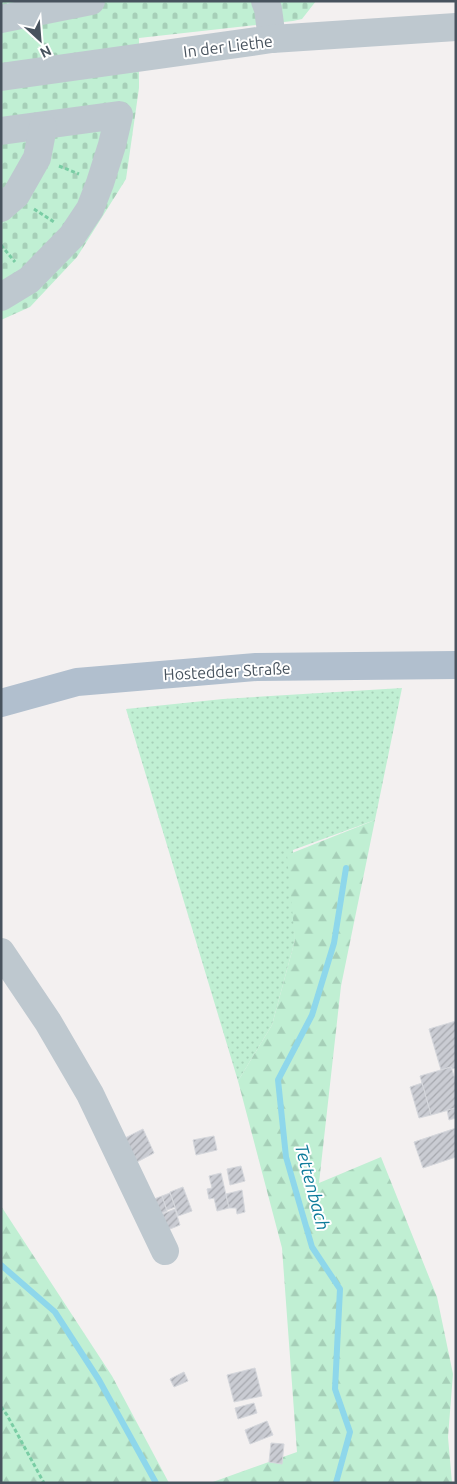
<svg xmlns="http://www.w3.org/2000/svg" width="457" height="1484" viewBox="0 0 457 1484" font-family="Ubuntu,sans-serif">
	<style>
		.grass { fill: url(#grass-dots) }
		.forest { fill: url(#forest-firs) }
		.cemetery { fill: url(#cemetery-stones) }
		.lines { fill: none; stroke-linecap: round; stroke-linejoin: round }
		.stream { stroke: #8ed7eb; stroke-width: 6 }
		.building { fill: url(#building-hatch); stroke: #d5d7dc }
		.path { stroke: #79cda4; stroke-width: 3; stroke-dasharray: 4 2.5; stroke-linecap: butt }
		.minor { stroke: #bec8cf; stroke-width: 28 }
		.major { stroke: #b1bfce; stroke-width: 28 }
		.labels { text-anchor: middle; stroke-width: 4; stroke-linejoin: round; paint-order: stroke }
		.street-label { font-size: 16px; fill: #48535e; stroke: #fff }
		.water-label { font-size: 18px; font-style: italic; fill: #0f7c9b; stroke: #fff }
	</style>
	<defs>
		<pattern id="grass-dots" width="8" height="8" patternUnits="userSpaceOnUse" patternTransform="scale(1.25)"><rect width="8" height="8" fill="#c0efd3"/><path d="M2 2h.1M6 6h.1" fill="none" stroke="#a6cfb8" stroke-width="1.8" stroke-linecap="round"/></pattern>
		<pattern id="forest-firs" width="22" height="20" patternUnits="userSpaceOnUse" patternTransform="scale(1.25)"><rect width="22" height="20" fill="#c0efd3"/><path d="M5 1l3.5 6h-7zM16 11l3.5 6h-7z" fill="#a6cfb8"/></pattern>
		<pattern id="cemetery-stones" width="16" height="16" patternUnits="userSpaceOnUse" patternTransform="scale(1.25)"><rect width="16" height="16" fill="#c0efd3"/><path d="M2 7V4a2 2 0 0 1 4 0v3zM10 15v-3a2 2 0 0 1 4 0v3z" fill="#a6cfb8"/></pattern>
		<pattern id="building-hatch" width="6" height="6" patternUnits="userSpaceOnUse" patternTransform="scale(1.25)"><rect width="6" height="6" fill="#caccd3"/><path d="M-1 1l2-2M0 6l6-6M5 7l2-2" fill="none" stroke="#a6a8ae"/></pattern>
	</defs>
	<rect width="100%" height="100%" fill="#f3f0f0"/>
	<!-- grass -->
	<path class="grass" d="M402,688L375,820L293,850L295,940L272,1025L238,1081L126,709L223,699Z"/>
	<!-- forest -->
	<g class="forest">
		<path d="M375,820L341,986L319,1183L381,1157L437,1297L453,1374L448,1437L452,1483H210L297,1452L282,1248L238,1081L272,1025L295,940L287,855Z"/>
		<path d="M1,1206L112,1376L169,1483H1Z"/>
	</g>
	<!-- cemetery -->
	<path class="cemetery" d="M1,1H316L302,19L293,21L139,38V88L126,179L77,257L30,307L1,320Z"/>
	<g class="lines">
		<!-- stream -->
		<g class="stream">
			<path d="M1,1265L55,1312L99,1380L156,1483"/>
			<path d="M336,1483L350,1432L335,1389L340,1289L312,1247L286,1157L278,1080L312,1015L334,943L346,868"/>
		</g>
	</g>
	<!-- building -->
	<g class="building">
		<path d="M456,1021V1068L452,1069L451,1067L441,1070L429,1029Z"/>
		<path d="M451,1067L456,1082V1108L431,1115L420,1076Z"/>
		<path d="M422,1083L431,1115L419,1118L410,1087Z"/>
		<path d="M456,1108V1118L449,1120L447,1110Z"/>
		<path d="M456,1128V1157L423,1168L414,1142Z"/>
		<path d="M143,1129L154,1153L137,1162L125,1138Z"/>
		<path d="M214,1136L217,1150L196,1155L193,1140Z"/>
		<path d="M241,1166L245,1181L230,1185L227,1169Z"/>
		<path d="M221,1173L229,1208L217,1211L214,1198L209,1199L207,1189L212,1188L209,1176Z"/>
		<path d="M183,1187L192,1211L178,1216L170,1192Z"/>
		<path d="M242,1190L245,1212L237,1214L236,1208H229L226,1194Z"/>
		<path d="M170,1193L175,1207L167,1210L162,1196Z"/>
		<path d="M162,1196L167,1211L160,1214L154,1199Z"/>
		<path d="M175,1209L180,1225L165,1231L160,1215Z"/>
		<path d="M255,1368L262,1396L234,1402L227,1375Z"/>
		<path d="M184,1372L188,1381L174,1387L170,1379Z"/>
		<path d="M254,1403L257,1413L238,1419L235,1408Z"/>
		<path d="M267,1421L273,1435L250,1444L245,1430Z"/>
		<path d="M271,1443L284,1444L282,1464L269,1462Z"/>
	</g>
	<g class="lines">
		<!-- path -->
		<g class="path">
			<path d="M59,166L79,174"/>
			<path d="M34,209L54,222"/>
			<path d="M1,245L15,262"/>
			<path d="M1,1407L7,1415L44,1483"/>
		</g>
		<!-- minor -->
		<g class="minor">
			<path d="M265,1L268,9L272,39"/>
			<path d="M1,19L91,1"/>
			<path d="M1,77L272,39L456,27"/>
			<path d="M1,131L119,115L112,145L100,183L90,209L72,236L29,280L1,297"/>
			<path d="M1,208L16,195L37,158L43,127"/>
			<path d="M1,952L48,1022L90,1094L165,1251"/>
		</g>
		<!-- major -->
		<path class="major" d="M1,703L77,682L256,667L456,665"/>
	</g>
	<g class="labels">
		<!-- street labels -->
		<g class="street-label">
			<text transform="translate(228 46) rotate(-7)" y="6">In der Liethe</text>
			<text transform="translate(227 671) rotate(-3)" y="6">Hostedder Straße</text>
		</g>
		<!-- water labels -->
		<g class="water-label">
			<text transform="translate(312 1187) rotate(75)" y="6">Tettenbach</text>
		</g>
	</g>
	<!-- border -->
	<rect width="457" height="1484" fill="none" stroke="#48535e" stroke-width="5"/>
	<!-- north arrow -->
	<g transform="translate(40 40) rotate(154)" stroke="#ffffff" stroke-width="4" paint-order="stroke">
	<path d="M0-4L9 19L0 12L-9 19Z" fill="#48535e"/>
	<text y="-8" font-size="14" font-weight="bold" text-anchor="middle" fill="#48535e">N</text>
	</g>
</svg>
